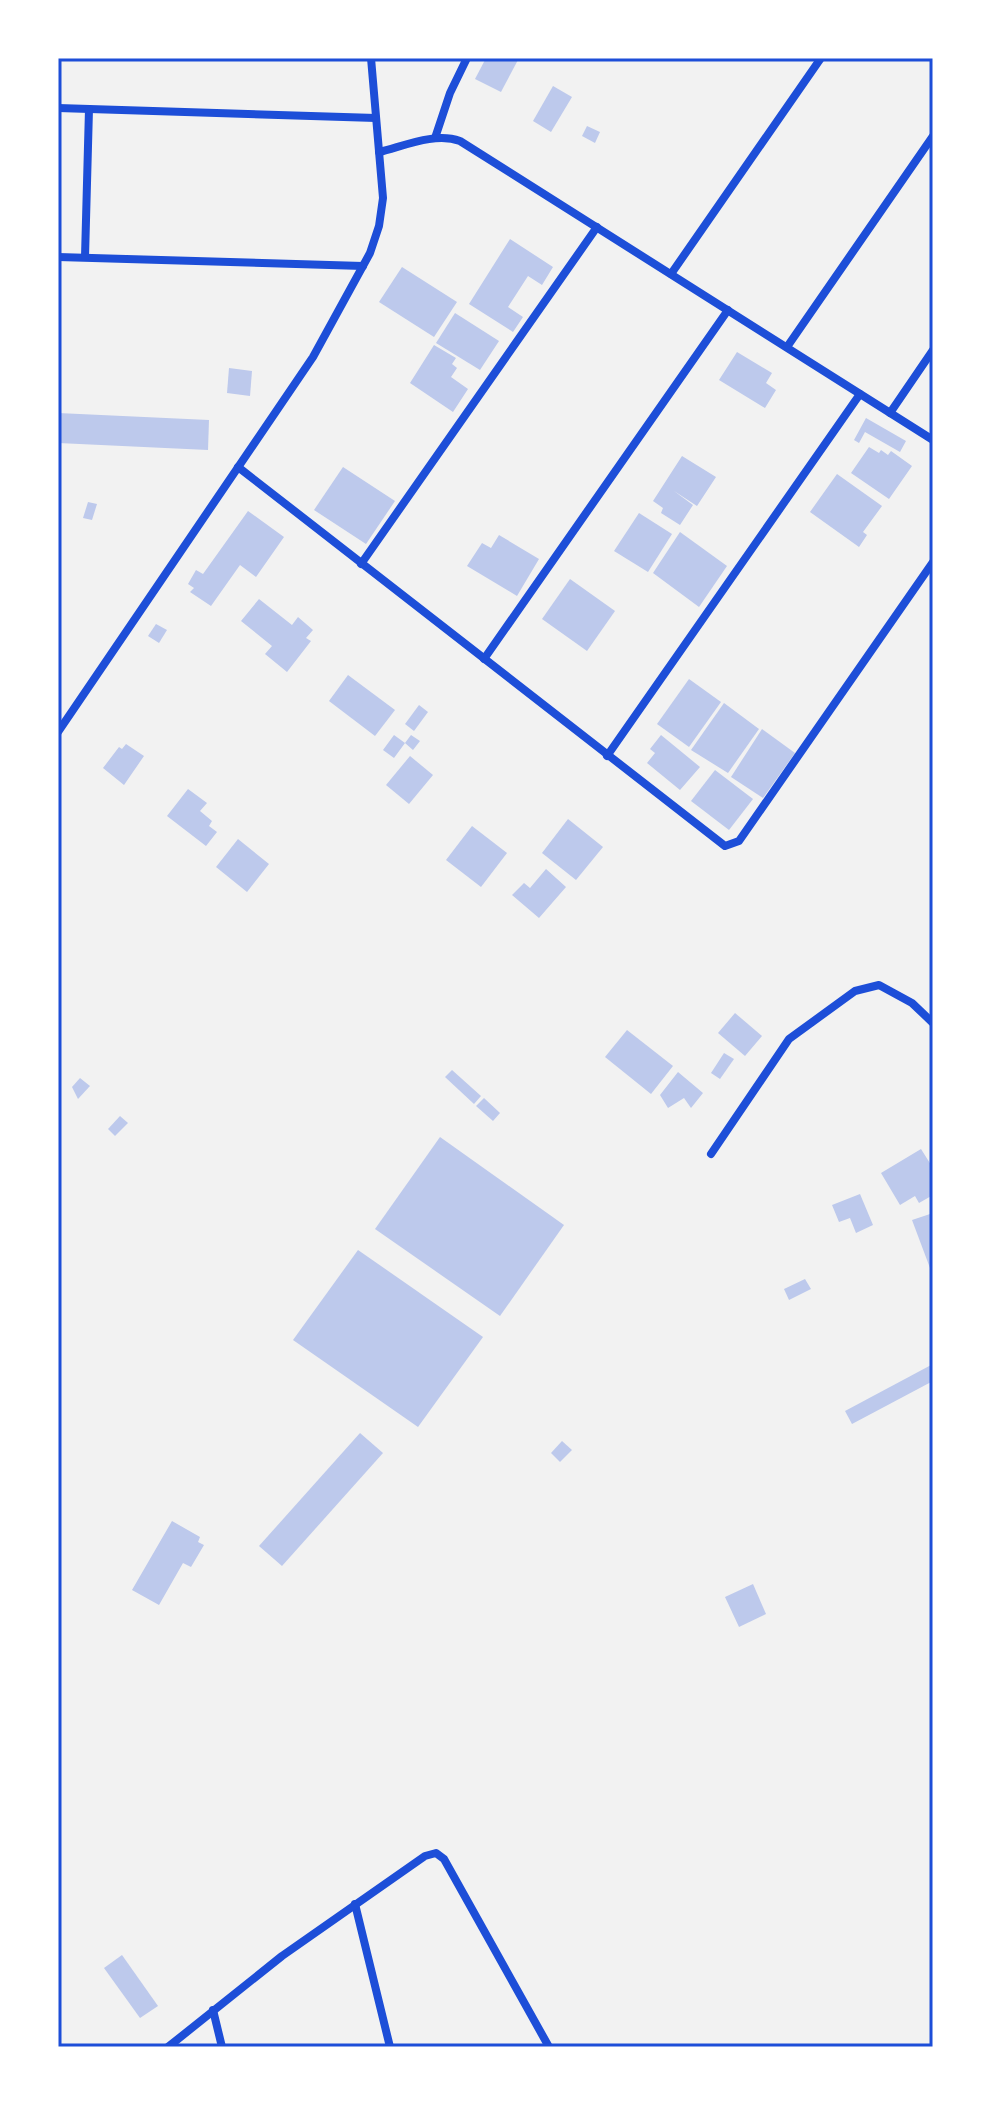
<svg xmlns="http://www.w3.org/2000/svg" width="991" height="2105" viewBox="0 0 991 2105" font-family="'Titillium Web',sans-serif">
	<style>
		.building { fill: #bdc9ec }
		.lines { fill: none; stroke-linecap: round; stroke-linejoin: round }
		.minor { stroke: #1d4ed8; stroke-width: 8 }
		.neatline { fill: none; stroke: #1d4ed8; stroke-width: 3 }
	</style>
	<rect width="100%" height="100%" fill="#f2f2f2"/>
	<!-- building -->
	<g class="building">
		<path d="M486,58H519L501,92L475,79Z"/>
		<path d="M553,86L572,97L551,132L533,121Z"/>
		<path d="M587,126L600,132L595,143L582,136Z"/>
		<path d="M510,239L553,267L542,285L528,276L508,307L523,317L513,332L469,304Z"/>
		<path d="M402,267L457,302L434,337L379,302Z"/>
		<path d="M455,313L499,341L480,370L436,343Z"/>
		<path d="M434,345L456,358L452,364L457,368L451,377L468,389L453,412L410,383Z"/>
		<path d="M737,352L772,373L766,383L776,390L765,408L719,380Z"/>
		<path d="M229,368L252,371L250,396L227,393Z"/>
		<path d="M58,413L209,420L208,450L58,443Z"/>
		<path d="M866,418L906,441L900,452L865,432L859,443L854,440Z"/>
		<path d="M869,447L879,453L881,450L888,455L891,451L912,466L889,499L851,473Z"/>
		<path d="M682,456L716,477L697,506L674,491L693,505L680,525L661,513L663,508L653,501Z"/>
		<path d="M343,467L395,501L366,544L314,510Z"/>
		<path d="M837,474L882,506L863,532L867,535L859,547L810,512Z"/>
		<path d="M88,502L97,504L92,520L83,518Z"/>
		<path d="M248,511L284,537L256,577L240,565L211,606L190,592L194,588L188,584L196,570L203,574Z"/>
		<path d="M639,513L672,534L648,572L614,551Z"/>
		<path d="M680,532L727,566L699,607L653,573Z"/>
		<path d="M499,535L539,559L517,596L467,566L482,543L491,548Z"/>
		<path d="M570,579L615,611L587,651L542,619Z"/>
		<path d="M259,599L292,625L298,617L313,630L306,638L311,641L287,672L265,654L272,646L241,621Z"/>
		<path d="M156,624L167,630L159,643L148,636Z"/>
		<path d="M348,675L395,710L375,736L329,701Z"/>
		<path d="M689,679L721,702L689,747L657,724Z"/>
		<path d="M724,703L759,729L728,773L691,750Z"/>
		<path d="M419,705L428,712L414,731L405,724Z"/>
		<path d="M762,729L795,753L763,798L731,777Z"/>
		<path d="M394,735L405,743L411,735L420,741L413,750L405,743L394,758L383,750Z"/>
		<path d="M661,735L700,767L680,790L647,763L655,753L650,749Z"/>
		<path d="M126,744L144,756L124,785L103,768L119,747L122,749Z"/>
		<path d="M410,756L433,775L409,804L386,785Z"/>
		<path d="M715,770L753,799L729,830L691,801Z"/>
		<path d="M188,789L207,803L200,811L212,821L209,826L217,832L206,846L167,816Z"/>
		<path d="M568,819L603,847L576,880L542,853Z"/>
		<path d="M472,826L507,853L481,887L446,860Z"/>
		<path d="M238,839L269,864L247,892L216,867Z"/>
		<path d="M546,869L566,887L539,918L512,895L524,883L530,888Z"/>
		<path d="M735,1013L762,1036L745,1056L718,1033Z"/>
		<path d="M627,1030L673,1066L651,1094L605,1057Z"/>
		<path d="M724,1053L734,1059L720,1079L711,1073Z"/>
		<path d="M452,1070L481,1096L474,1104L445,1077Z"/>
		<path d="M678,1072L703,1093L691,1108L684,1098L668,1108L660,1095Z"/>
		<path d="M80,1078L90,1086L78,1099L72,1087Z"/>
		<path d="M484,1098L500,1113L493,1121L476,1106Z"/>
		<path d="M120,1116L128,1123L115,1136L108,1129Z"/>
		<path d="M440,1137L564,1225L500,1316L375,1229Z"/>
		<path d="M921,1149L933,1168V1195L919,1203L915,1196L900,1205L881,1173Z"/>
		<path d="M860,1194L873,1225L856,1233L850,1218L839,1222L832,1205Z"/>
		<path d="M933,1213V1276L912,1220Z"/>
		<path d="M358,1250L483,1337L418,1427L293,1340Z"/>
		<path d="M805,1279L811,1289L789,1300L784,1289Z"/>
		<path d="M933,1364V1381L852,1424L845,1411Z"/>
		<path d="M360,1433L383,1453L282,1566L259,1546Z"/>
		<path d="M562,1441L572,1450L560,1462L551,1453Z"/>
		<path d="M172,1521L200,1537L198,1542L204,1545L191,1567L183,1563L159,1605L132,1590Z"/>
		<path d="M753,1584L766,1614L739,1627L725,1597Z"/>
		<path d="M122,1955L158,2006L140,2018L104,1968Z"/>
	</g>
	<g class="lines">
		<!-- minor -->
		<g class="minor">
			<path d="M58,108L376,118"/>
			<path d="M435,138L450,93L467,58"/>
			<path d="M379,152C404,146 435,132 460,141L933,440"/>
			<path d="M58,257L363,266"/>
			<path d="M85,257L89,109"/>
			<path d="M671,274L821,58"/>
			<path d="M787,347L933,136"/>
			<path d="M890,413L933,350"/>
			<path d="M238,467L725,846L739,841L933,562"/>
			<path d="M361,564L597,227"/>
			<path d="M484,659L728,310"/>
			<path d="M58,732L313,357L370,253L379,226L383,198L371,58"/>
			<path d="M607,756L860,394"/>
			<path d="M711,1154L789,1039L855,991L879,985L912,1003L933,1023"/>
			<path d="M355,1904L390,2047"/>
			<path d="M213,2010L222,2047"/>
			<path d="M168,2047L282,1956L425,1856L436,1853L444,1859L549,2047"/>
		</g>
	</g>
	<!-- border -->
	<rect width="991" height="2105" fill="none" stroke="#ffffff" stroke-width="120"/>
	<rect x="60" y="60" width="871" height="1985" class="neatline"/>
</svg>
